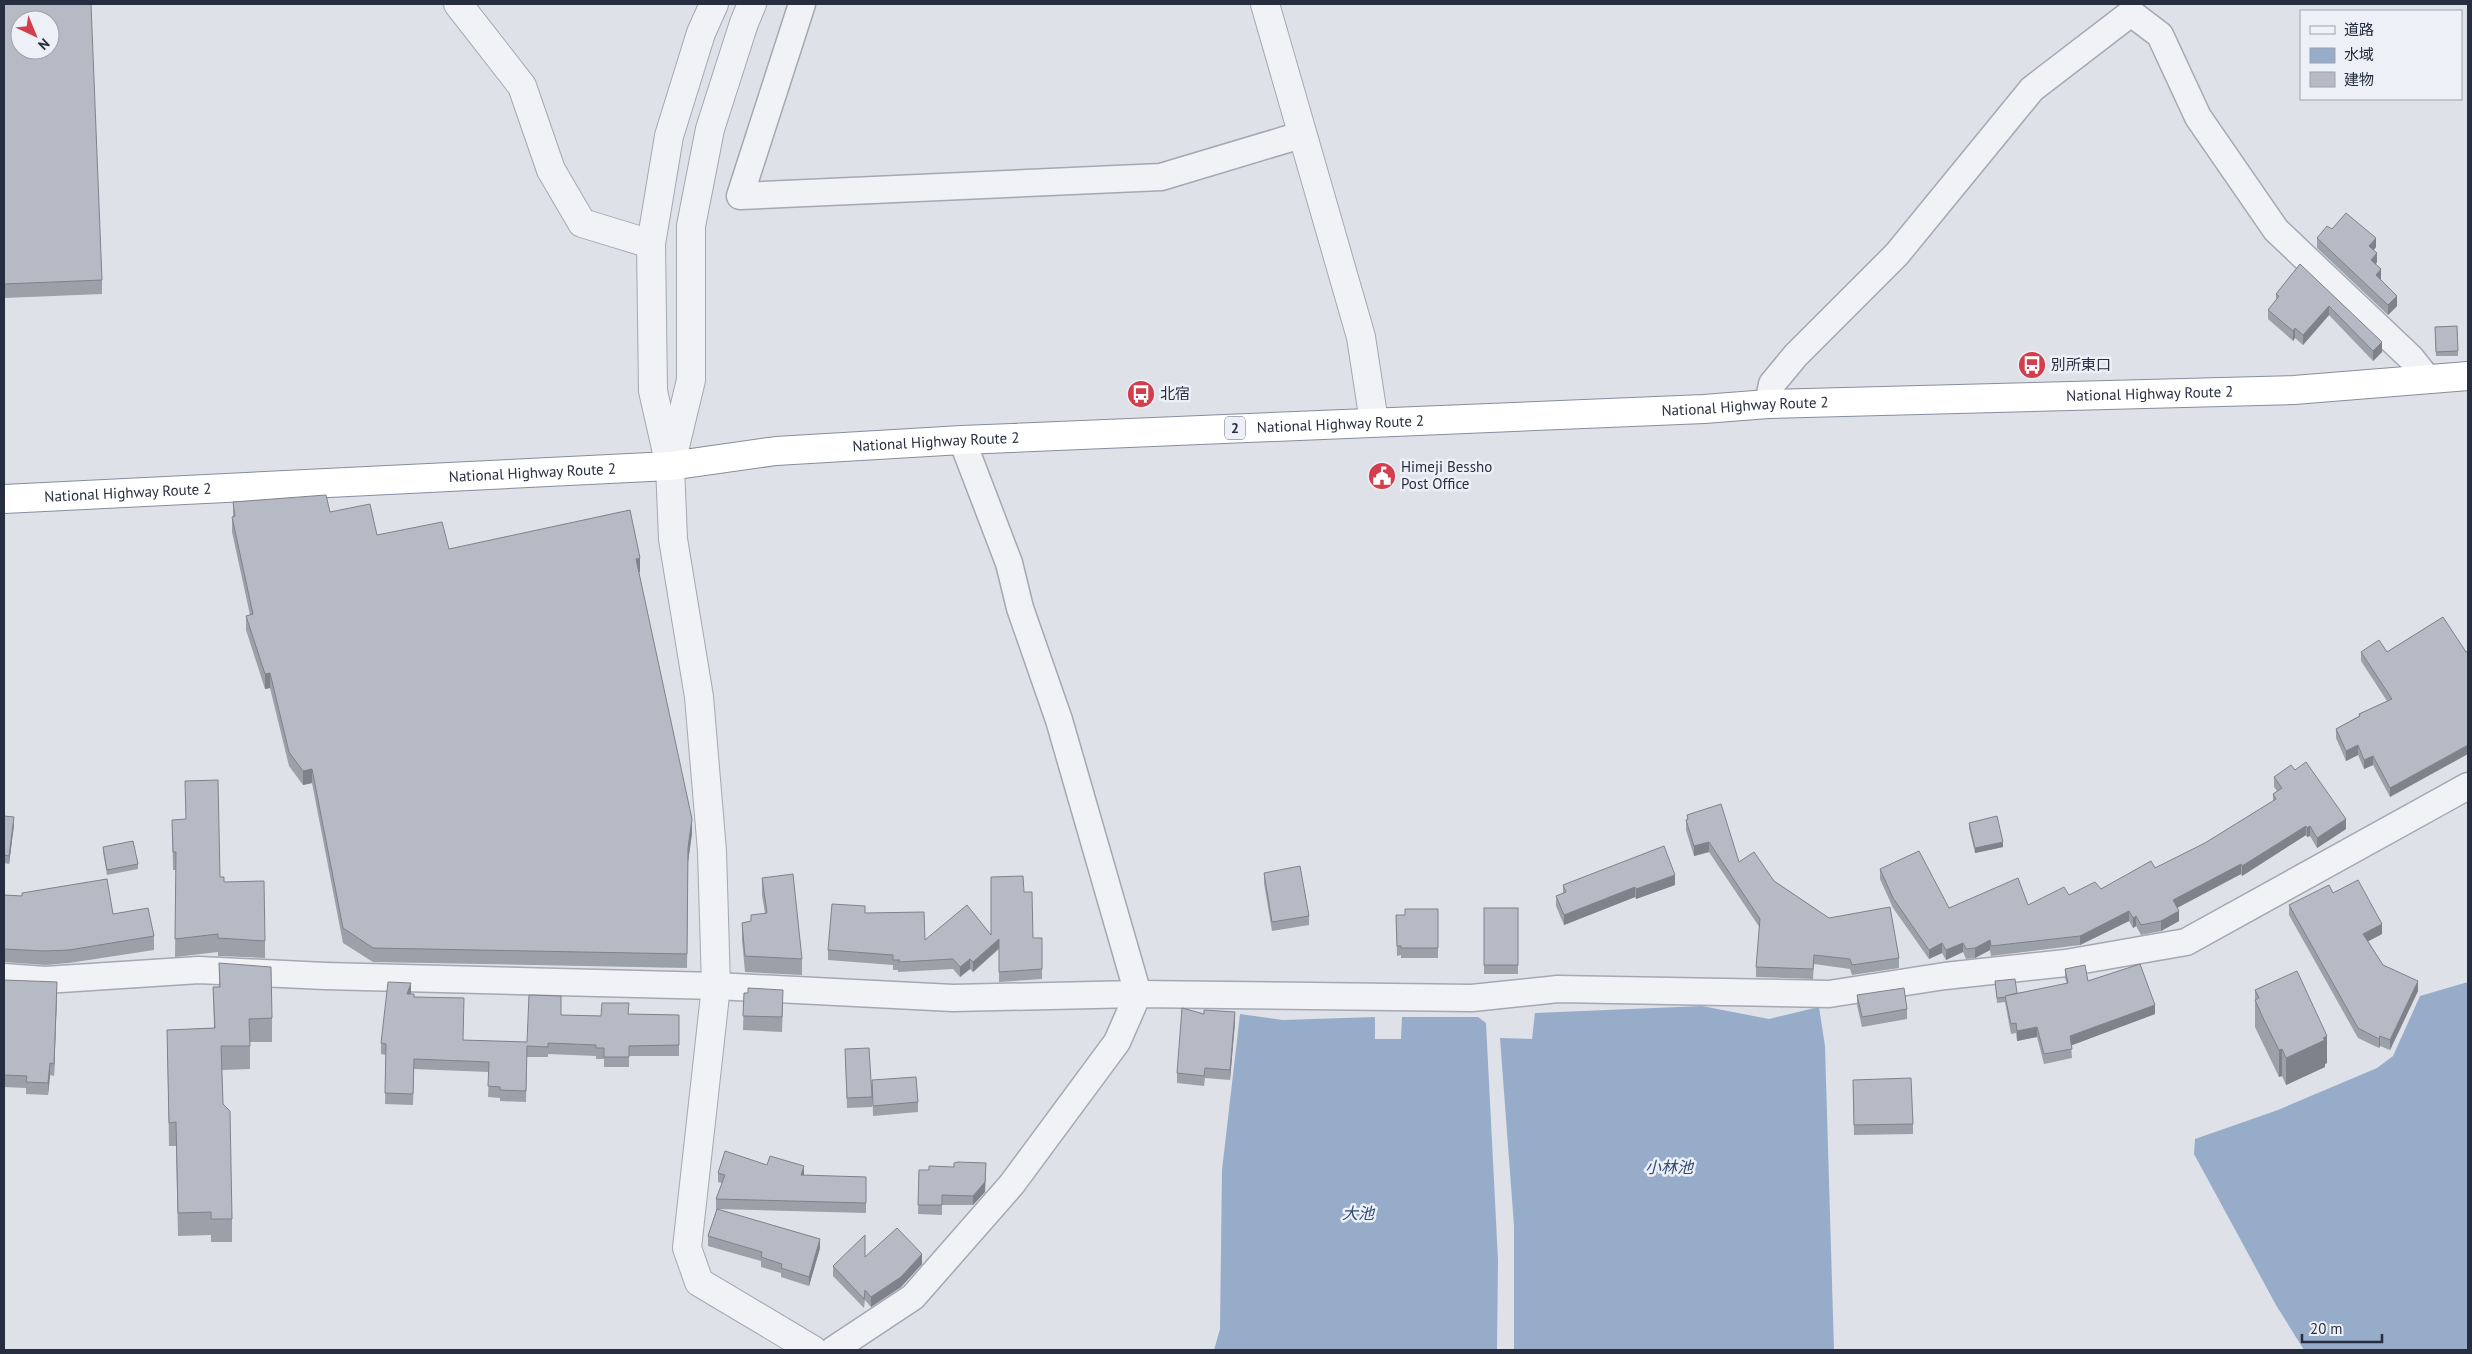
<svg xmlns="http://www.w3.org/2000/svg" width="2472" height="1354" viewBox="0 0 2472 1354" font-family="'PT Sans','Noto Sans JP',sans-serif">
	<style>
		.water { fill: #97acc9 }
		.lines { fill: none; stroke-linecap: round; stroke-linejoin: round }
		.minor-casing { stroke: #a3a8b2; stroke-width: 29 }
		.tertiary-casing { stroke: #a3a8b2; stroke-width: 30 }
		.trunk-casing { stroke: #858d9f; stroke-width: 30 }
		.minor { stroke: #f1f2f6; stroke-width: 26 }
		.tertiary { stroke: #f1f2f6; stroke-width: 28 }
		.trunk { stroke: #fff; stroke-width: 28 }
		.wall { fill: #9ca0a9 }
		.shaded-wall { fill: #7f828a }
		.building { fill: #b5bac5; stroke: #7f828a; fill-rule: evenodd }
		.labels { text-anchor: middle; stroke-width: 5; stroke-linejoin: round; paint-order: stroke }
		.shield { fill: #edf0f6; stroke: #626876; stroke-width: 1 }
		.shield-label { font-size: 14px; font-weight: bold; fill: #272e3f }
		.poi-label { font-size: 15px; fill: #272e3f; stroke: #edf0f6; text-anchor: start }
		.street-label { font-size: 15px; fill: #272e3f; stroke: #edf0f6 }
		.water-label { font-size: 16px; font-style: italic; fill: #304a74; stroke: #edf0f6 }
	</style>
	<rect width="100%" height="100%" fill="#dee1e8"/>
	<!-- water -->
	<g class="water">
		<path d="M2468,982V1350H2304L2276,1305L2194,1154L2195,1139L2278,1110L2377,1068L2393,1056L2420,996Z"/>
		<path d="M1702,1006L1769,1019L1819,1007L1825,1046L1834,1350H1514V1226L1500,1038L1532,1039L1535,1013Z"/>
		<path d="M1240,1014L1283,1020L1375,1017V1039H1401L1402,1017H1478L1486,1023L1498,1260L1497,1350H1214L1220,1329L1222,1170Z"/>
	</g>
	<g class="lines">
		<defs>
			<g id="minor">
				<path d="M802,4L740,196L1161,177L1301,135"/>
				<path d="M1768,404L1772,384L1796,355L1897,254L2032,89L2131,13L2160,35L2198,117L2276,230L2411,358L2427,378"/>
				<path d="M4,977L45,980L199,970L325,976L716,986L953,998L1138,994L1472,998L1558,989L1829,994L1945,976L2066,963L2186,942L2468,786"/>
				<path d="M833,1350L913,1297L1012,1184L1117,1042L1138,994L1059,720L1020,608L1009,563L962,440"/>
			</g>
			<g id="tertiary">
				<path d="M458,4L522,86L551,170L582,223L651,244"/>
				<path d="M714,4L701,33L669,136L651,244L653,391L670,466L673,539L699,697L712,851L716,986L687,1248L699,1282L813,1350"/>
				<path d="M1265,4L1361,337L1374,422"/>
				<path d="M672,459L691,380V226L710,129L744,23L752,4"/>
			</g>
			<g id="trunk">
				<path id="s1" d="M4,499L670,466L776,451L962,440L1704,409L1768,404L2294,390L2468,376"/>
			</g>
		</defs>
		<!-- minor casing -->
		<use href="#minor" class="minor-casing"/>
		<!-- tertiary casing -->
		<use href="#tertiary" class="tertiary-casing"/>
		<!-- trunk casing -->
		<use href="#trunk" class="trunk-casing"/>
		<!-- minor -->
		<use href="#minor" class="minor"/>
		<!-- tertiary -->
		<use href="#tertiary" class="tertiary"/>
		<!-- trunk -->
		<use href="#trunk" class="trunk"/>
	</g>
	<!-- wall -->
	<g class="wall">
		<path d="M4,4L102,280V294L4,298Z"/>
		<path d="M2332,229L2376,247L2374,250L2377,262L2376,264L2381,279V280L2397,306L2388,315L2317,248V238Z"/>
		<path d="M2300,264L2382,352L2373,361L2329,315L2303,345L2295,338L2293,341L2268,319V310L2276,300V294Z"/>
		<path d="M2457,326L2458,356H2436L2435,327Z"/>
		<path d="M233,502L330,512L377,535L449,549L640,572H639L692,833L688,862L687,968L373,962L343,943L312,783L303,785L289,766L270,688L265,689L246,630V616L250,615L232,532V517H233Z"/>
		<path d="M2443,617L2390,797L2373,765L2364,769L2358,755L2346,761L2336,738V729L2359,716V714L2387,701L2361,661V652H2387Z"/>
		<path d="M2295,770L2346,829L2317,848L2310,836L2307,837L2306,835L2242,876L2241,874L2177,908L2179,921L2161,931L2141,935L2136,926L2133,928L2129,921L2080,945L1991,956L1990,950L1975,958L1966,959L1963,952L1946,960L1942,953L1929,959L1893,908L1880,879V869L1949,908L2028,905L2069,895L2101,889L2155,868L2205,843L2273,801V794L2277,791L2274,787V777Z"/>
		<path d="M1687,815L1739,862L1774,881L1829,918L1899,958V968L1852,975L1850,969L1814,964L1813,979L1756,977V967L1760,928L1709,852L1694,856L1686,830V820L1687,819Z"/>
		<path d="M4,816L14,825L9,864L4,863Z"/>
		<path d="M172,820L220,877L265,941V958L218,956V952L175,957L176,870H173Z"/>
		<path d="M1969,823L2003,847L1975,853L1969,828Z"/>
		<path d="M103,847L138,864V869L107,875L103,852Z"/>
		<path d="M1264,873L1309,916V925L1272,931L1264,883Z"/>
		<path d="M762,878L802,959V975L745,972L742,940V923L751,921L765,913L762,895Z"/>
		<path d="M1563,885H1675L1636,899L1635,897L1564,925L1556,906V896L1563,893Z"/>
		<path d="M1024,892L1033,938H1042V979L999,982V949L973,972L970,969L960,977L953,969L898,972V970H893V965L828,960V950L925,940L991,935Z"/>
		<path d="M2333,893L2382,934L2368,941L2383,965L2418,991L2390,1050L2380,1046L2379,1048L2358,1038L2289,915V905Z"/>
		<path d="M4,895L113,914L154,936V950L69,963L45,965L4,962Z"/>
		<rect x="1484" y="908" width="34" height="66"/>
		<path d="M1438,909V958H1401V955L1397,956L1396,915H1405Z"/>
		<path d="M219,963L272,1018V1042H250V1069L222,1070L223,1104L232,1219V1242H211V1235L178,1236L176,1146H169L167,1030L214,1028L213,987H219Z"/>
		<path d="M2065,969L2088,981L2155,1014L2071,1045L2072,1058L2044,1064L2037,1037L2017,1041L2016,1033L2011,1034L2005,1002L1997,1003L1995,981L2017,993L2067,984L2065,978Z"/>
		<path d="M4,980L57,994L54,1076L50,1075L48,1095L26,1094V1088L4,1087Z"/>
		<path d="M748,988L783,1004L782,1032L743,1030L744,993H748Z"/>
		<path d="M2255,990L2327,1063L2325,1064V1067L2286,1085L2282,1076L2279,1077L2255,1027Z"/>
		<path d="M411,993L410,994L414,997L463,1040L527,1042L561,1015L601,1016L629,1014L679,1015V1056H629V1067H604V1059H596V1056L548,1054V1057H527L526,1102L500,1101V1098L488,1097L489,1072L414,1069L413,1105L385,1104L386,1055L381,1054V1043Z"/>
		<path d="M1857,995L1907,1009V1019L1862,1027L1857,1005Z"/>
		<path d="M1235,1022L1230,1080L1205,1078L1204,1086L1177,1083V1073Z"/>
		<path d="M845,1049L872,1097V1107L847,1108Z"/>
		<path d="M872,1080L918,1102V1112L873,1116Z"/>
		<path d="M1853,1080L1913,1124V1134L1854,1135Z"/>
		<path d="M767,1165L804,1175L866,1177V1213L717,1209L820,1248L809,1286L781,1277V1273L761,1267V1261L708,1246V1236L717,1209H716V1199L722,1183L718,1182V1173Z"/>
		<path d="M919,1170L985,1192L973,1205H942V1215L918,1214Z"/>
		<path d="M865,1257L922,1264L901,1287L871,1307L865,1300L864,1308L833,1276V1266Z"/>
	</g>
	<!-- shaded-wall -->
	<g class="shaded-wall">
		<path d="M2376,238V247L2369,256V246Z"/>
		<path d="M2377,253V262L2371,270V260Z"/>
		<path d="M2381,269V279L2376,285V275Z"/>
		<path d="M2397,296V306L2388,315V305Z"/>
		<path d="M2329,306V315L2303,345V335Z"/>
		<path d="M2295,328V338L2293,341V331Z"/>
		<path d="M2382,342V352L2373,361V351Z"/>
		<path d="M640,558V572L636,573V559Z"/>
		<path d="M270,673V688L265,689V674Z"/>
		<path d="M2358,745V755L2346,761V751Z"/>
		<path d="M2468,745V754L2390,797V788Z"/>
		<path d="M2373,756V765L2364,769V760Z"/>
		<path d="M312,769V783L303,785V771Z"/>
		<path d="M14,817V825L9,864V856Z"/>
		<path d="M692,819V833L688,862L687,968L688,848Z"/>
		<path d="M2346,819V829L2317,848V838Z"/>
		<path d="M2306,826V835L2242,876V866Z"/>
		<path d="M2310,826V836L2307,837V828Z"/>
		<path d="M1709,842V852L1694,856V846Z"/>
		<path d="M2003,842V847L1975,853V848Z"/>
		<path d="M2241,864V874L2173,910V900Z"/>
		<path d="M1675,875V885L1636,899V889Z"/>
		<path d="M1635,887V897L1564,925V915Z"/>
		<path d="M2129,911V921L2080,945V936Z"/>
		<path d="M2179,911V921L2161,931V921Z"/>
		<path d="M2136,916V926L2133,928V918Z"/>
		<path d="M2382,924V934L2363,944V934Z"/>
		<path d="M999,939V948L973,972V962Z"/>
		<path d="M1990,940V950L1975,958V948Z"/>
		<path d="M1942,943V953L1929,959V950Z"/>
		<path d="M1963,943V952L1946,960V950Z"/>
		<path d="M5,948V962H4V949Z"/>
		<path d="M970,959V969L960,977V967Z"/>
		<path d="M2418,981V991L2390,1050V1040Z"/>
		<path d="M57,982V994L54,1076V1064Z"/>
		<path d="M411,983V993L407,1005V994Z"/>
		<path d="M2155,1005V1014L2070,1046V1036Z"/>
		<path d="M1235,1012V1022L1230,1080V1070Z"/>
		<path d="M2037,1027V1037L2017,1041V1031Z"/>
		<path d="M2327,1036V1063L2325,1064V1067L2286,1085V1058Z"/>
		<path d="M2380,1036V1046L2379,1048V1039Z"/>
		<path d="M2282,1049V1076L2279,1077V1050Z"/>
		<path d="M50,1063V1075L48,1095V1083Z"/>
		<path d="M804,1166V1176L801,1175Z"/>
		<path d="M986,1173L985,1192L973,1205V1196Z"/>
		<path d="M820,1239V1248L809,1286V1277Z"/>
		<path d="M922,1254V1264L901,1287L871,1307V1297Z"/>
	</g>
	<!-- building -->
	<g class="building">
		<path d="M4,4H91L102,280L4,284ZM20,20H50V50H20Z"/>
		<path d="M2346,213L2376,238L2369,246L2377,253L2371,260L2381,269L2376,275L2397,296L2388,305L2317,238L2327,226L2332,229Z"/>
		<path d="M2300,264L2382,342L2373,351L2329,306L2303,335L2295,328L2293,331L2268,310L2279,296L2276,294Z"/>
		<path d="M2457,326L2458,351L2436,352L2435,327Z"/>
		<path d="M326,495L330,512L370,504L377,535L442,522L449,549L630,510L640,558L636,559L692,819L688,848L687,954L373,948L343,928L312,769L303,771L289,752L270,673L265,674L246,616L253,614L232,517L235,516L233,502Z"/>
		<path d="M2443,617L2466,652L2468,651V745L2390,788L2373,756L2364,760L2358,745L2346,751L2336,729L2360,716L2359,714L2392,699L2361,652L2379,640L2387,652Z"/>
		<path d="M2306,762L2346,819L2317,838L2310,826L2307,828L2306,826L2242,866L2241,864L2173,900L2179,911L2161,921L2141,925L2136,916L2133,918L2129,911L2080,936L1991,946L1990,940L1975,948L1966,949L1963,943L1946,950L1942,943L1929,950L1893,898L1880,869L1919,851L1949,908L2018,878L2028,905L2064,887L2069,895L2095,882L2101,889L2151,861L2155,868L2205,843L2276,799L2273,794L2282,788L2274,777L2291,765L2295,770Z"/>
		<path d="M218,780L220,877H224V882L264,881L265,941L218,938V934L175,939L176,852H173L172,820L186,819L185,781Z"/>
		<path d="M1721,804L1739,862L1754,852L1774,881L1829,918L1890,907L1899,958L1852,965L1850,959L1814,955L1813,969L1756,967L1760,919L1709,842L1694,846L1686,820L1688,819L1687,815Z"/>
		<path d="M4,816L14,817L9,856L4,855Z"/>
		<path d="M1997,816L2003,842L1975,848L1969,823Z"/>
		<path d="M133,841L138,864L107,870L103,847Z"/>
		<path d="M1664,846L1675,875L1636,889L1635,887L1564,915L1556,896L1566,892L1563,885Z"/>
		<path d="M1300,866L1309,916L1272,922L1264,873Z"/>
		<path d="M793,874L802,959L745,956L742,923L751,921V915L767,913L762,878Z"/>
		<path d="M1023,876L1024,892H1032L1033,938H1042V969L999,972V939L973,962L970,959L960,967L953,959L898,962L900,960H893V955L828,950L832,904L865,906V913L924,912L925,940L967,905L991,935V877Z"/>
		<path d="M107,879L113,914L148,908L154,936L69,950L45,951L4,949V895L22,896V893Z"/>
		<path d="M2358,880L2382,924L2363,934L2383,965L2418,981L2390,1040L2380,1036L2379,1039L2358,1028L2289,905L2329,885L2333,893Z"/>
		<rect x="1484" y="908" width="34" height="57"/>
		<path d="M1405,909H1438V948H1401V946H1397L1396,915H1405Z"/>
		<path d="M219,963L271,967L272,1018L249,1019L250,1046H221L223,1104L230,1111L232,1219H211V1212L178,1213L176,1122L169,1123L167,1030L215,1028L213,987H220Z"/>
		<path d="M2140,964L2155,1005L2070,1036L2072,1049L2044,1054L2037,1027L2017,1031L2016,1023L2011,1024L2005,996L2068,983L2065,969L2085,965L2088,981Z"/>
		<path d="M2297,971L2327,1036L2323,1038L2325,1040L2286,1058L2282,1049L2279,1050L2264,1020L2255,1000L2259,998L2255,990Z"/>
		<path d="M2015,979L2017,993L2005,996L2006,997L1997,998L1995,981Z"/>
		<path d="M4,980L57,982L54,1064L50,1063L48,1083L26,1082L27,1076L4,1075Z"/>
		<path d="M388,982L411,983L407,994H414V997L464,998L463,1040L527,1042L529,995L561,996V1015L601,1016L602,1003H629L628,1014L679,1015V1045L629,1046V1057H604V1048H596V1045L548,1043V1047L527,1046L526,1091L500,1090V1087L488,1086L489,1062L414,1059L413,1094L385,1093L386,1044L381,1043Z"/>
		<path d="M748,988L783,990L782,1017L743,1016L744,993H748Z"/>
		<path d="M1904,988L1907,1009L1862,1017L1857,995Z"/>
		<path d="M1182,1008L1204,1014V1010L1235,1012L1230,1070L1205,1068L1204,1076L1177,1073Z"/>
		<path d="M869,1048L872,1097L847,1098L845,1049Z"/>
		<path d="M916,1077L918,1102L873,1106L872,1080Z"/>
		<path d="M1911,1078L1913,1124L1854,1125L1853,1080Z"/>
		<path d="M725,1151L767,1165L770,1156L804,1166L801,1175L866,1177V1203L716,1199L725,1175L718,1173Z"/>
		<path d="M958,1162L986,1163L985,1182L973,1196L942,1195V1205H918L919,1170H929V1166L954,1167V1163Z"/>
		<path d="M717,1209L820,1239L809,1277L781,1268L782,1264L761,1257L762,1252L708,1236Z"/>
		<path d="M897,1228L922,1254L901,1277L871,1297L865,1290L864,1299L833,1266L865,1235V1257Z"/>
	</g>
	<!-- icons -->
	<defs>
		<symbol id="bus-disc" viewBox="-11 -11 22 22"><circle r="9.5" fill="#d23e4b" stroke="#edf0f6"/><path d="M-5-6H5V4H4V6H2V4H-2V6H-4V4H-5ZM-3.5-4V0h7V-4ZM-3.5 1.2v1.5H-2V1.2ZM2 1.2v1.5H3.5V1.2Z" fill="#fff"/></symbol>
		<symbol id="civic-disc" viewBox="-11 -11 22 22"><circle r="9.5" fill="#d23e4b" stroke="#edf0f6"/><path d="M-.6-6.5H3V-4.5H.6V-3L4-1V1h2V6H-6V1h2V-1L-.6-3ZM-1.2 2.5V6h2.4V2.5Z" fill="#fff"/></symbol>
	</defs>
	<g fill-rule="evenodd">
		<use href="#bus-disc" x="2016" y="349" width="32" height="32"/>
		<use href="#bus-disc" x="1125" y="378" width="32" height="32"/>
		<use href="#civic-disc" x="1366" y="460" width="32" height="32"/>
	</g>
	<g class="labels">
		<!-- shield labels -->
		<rect class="shield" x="1225" y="416.5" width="20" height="23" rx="4"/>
		<g class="shield-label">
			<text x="1235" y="433">2</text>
		</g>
		<!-- poi labels -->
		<g class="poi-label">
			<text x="2051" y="370">別所東口</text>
			<text x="1160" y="399">北宿</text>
			<text x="1401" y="472">Himeji Bessho<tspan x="1401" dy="17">Post Office</tspan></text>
		</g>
		<!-- street labels -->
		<g class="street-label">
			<text dy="5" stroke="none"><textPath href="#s1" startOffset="2149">National Highway Route 2</textPath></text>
			<text dy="5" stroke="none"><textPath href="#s1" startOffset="1744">National Highway Route 2</textPath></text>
			<text dy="5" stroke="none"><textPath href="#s1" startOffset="1339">National Highway Route 2</textPath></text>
			<text dy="5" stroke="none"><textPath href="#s1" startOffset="934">National Highway Route 2</textPath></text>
			<text dy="5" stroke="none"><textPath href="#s1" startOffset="529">National Highway Route 2</textPath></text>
			<text dy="5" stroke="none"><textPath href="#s1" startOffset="124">National Highway Route 2</textPath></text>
		</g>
		<!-- water labels -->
		<g class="water-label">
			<text x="1669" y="1173">小林池</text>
			<text x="1358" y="1219">大池</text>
		</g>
	</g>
	<!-- border -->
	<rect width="2472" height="1354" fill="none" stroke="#272e3f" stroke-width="10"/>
	<!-- legend -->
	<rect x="2300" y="10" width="162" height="90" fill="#edf0f6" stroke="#9ea2ad"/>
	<rect x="2310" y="26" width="25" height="8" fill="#f1f2f6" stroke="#9ea2ad"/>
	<text x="2344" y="35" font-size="15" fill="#272e3f">道路</text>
	<rect x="2310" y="48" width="25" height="15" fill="#97acc9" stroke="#9ea2ad"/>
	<text x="2344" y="60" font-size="15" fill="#272e3f">水域</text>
	<rect x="2310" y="72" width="25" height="15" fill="#b5bac5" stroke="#9ea2ad"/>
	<text x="2344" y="85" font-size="15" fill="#272e3f">建物</text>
	<!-- north arrow -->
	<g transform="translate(35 35) rotate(136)"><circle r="24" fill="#edf0f6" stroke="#9ea2ad"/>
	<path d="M0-4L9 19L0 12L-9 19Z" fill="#d23e4b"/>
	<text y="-8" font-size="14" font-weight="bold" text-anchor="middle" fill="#272e3f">N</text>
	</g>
	<!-- scale -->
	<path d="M2302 1334v8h80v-8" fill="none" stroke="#272e3f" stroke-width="2.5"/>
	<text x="2310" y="1334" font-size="15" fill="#272e3f" stroke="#edf0f6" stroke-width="4" paint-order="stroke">20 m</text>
</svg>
